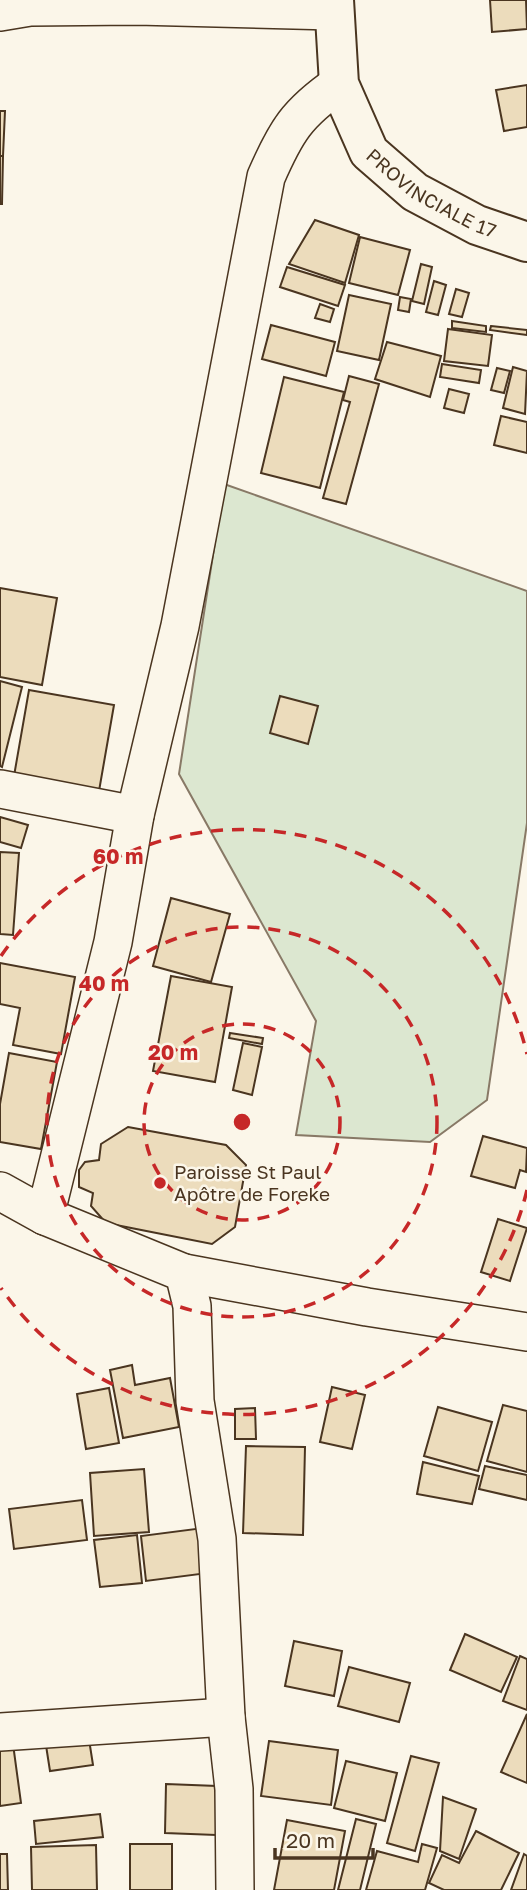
<svg xmlns="http://www.w3.org/2000/svg" width="527" height="1890" viewBox="0 0 527 1890" font-family="'Golos Text',sans-serif">
	<style>
		.green { fill: #dce7d0; stroke: #887966; stroke-width: 2 }
		.building { fill: #ecdcbc; stroke: #4a3520; stroke-width: 2 }
		.lines { fill: none; stroke-linecap: round; stroke-linejoin: round }
		.minor-casing { stroke: #4a3520; stroke-width: 40 }
		.major-casing { stroke: #4a3520; stroke-width: 42 }
		.minor { stroke: #fbf6e9; stroke-width: 37 }
		.major { stroke: #fbf6e9; stroke-width: 38 }
		.ring { fill: none; stroke: #c62828; stroke-width: 3.5; stroke-dasharray: 12 9 }
		.poi-dot { fill: #c62828; stroke: #fbf6e9; stroke-width: 2.5 }
		.labels { text-anchor: middle; stroke-width: 5; stroke-linejoin: round; paint-order: stroke }
		.street-label { font-size: 19px; fill: #4a3520; stroke: #fbf6e9 }
		.poi-label { font-size: 19px; fill: #4a3520; stroke: #fbf6e9; text-anchor: start }
		.centre { fill: #c62828; stroke: #fbf6e9; stroke-width: 3.5 }
		.ring-label { font-size: 21px; text-anchor: middle; font-weight: bold; fill: #c62828; stroke: #fbf6e9; stroke-width: 5; stroke-linejoin: round; paint-order: stroke }
	</style>
	<rect width="100%" height="100%" fill="#fbf6e9"/>
	<!-- green -->
	<path class="green" d="M224,484L527,591V823L487,1100L430,1142L296,1135L316,1021L179,774Z"/>
	<!-- building -->
	<g class="building">
		<path d="M490,0H526L527,29L492,32Z"/>
		<path d="M527,85V127L504,131L496,90Z"/>
		<path d="M0,111H5L3,156H0Z"/>
		<path d="M0,156H3L2,204H0Z"/>
		<path d="M315,220L359,235L345,283L289,264Z"/>
		<path d="M360,237L410,250L398,295L349,283Z"/>
		<path d="M421,264L432,267L424,304L412,301Z"/>
		<path d="M287,267L345,285L338,306L280,287Z"/>
		<path d="M434,281L446,285L438,315L426,312Z"/>
		<path d="M456,289L469,293L462,317L449,314Z"/>
		<path d="M349,295L391,304L379,360L337,351Z"/>
		<path d="M400,297L411,299L409,312L398,310Z"/>
		<path d="M320,304L334,309L330,322L315,318Z"/>
		<path d="M452,321L486,326V332L452,328Z"/>
		<path d="M271,325L335,342L326,376L262,359Z"/>
		<path d="M491,326L527,330V335L490,330Z"/>
		<path d="M448,329L492,335L488,366L444,361Z"/>
		<path d="M387,342L441,356L430,397L375,379Z"/>
		<path d="M442,364L481,370L479,383L440,377Z"/>
		<path d="M513,367L527,371L525,414L503,408Z"/>
		<path d="M497,368L510,371L504,393L491,390Z"/>
		<path d="M349,376L379,384L346,504L323,498L350,402L343,400Z"/>
		<path d="M284,377L344,392L320,488L261,473Z"/>
		<path d="M449,389L469,394L464,413L444,408Z"/>
		<path d="M501,416L527,422V453L494,445Z"/>
		<path d="M0,588L57,598L42,685L0,677Z"/>
		<path d="M0,681L22,687L2,767L0,766Z"/>
		<path d="M29,690L114,705L99,791L14,776Z"/>
		<path d="M280,696L318,706L308,744L270,733Z"/>
		<path d="M0,817L28,825L21,848L0,842Z"/>
		<path d="M0,852L19,853L13,935L0,934Z"/>
		<path d="M171,898L230,914L211,982L153,966Z"/>
		<path d="M0,963L75,977L61,1054L13,1045L20,1008L0,1004Z"/>
		<path d="M171,976L232,987L215,1082L153,1071Z"/>
		<path d="M230,1033L263,1038L262,1044L229,1038Z"/>
		<path d="M243,1043L262,1047L252,1095L233,1090Z"/>
		<path d="M9,1053L57,1062L41,1149L0,1142V1104Z"/>
		<path d="M128,1127L226,1145L246,1165L235,1227L212,1244L106,1223L91,1206L93,1193L79,1187V1170L85,1162L99,1160L101,1144Z"/>
		<path d="M483,1136L527,1148L526,1172L520,1170L515,1188L471,1176Z"/>
		<path d="M498,1219L527,1228L510,1281L481,1272Z"/>
		<path d="M132,1365L135,1385L170,1378L179,1427L123,1438L110,1370Z"/>
		<path d="M332,1387L365,1395L352,1449L320,1442Z"/>
		<path d="M109,1388L119,1443L86,1449L77,1394Z"/>
		<path d="M503,1405L527,1411V1472L487,1461Z"/>
		<path d="M438,1407L492,1422L478,1471L424,1456Z"/>
		<path d="M255,1408L256,1439H235V1409Z"/>
		<path d="M246,1446L305,1447L303,1535L243,1533Z"/>
		<path d="M423,1462L479,1476L472,1504L417,1494Z"/>
		<path d="M485,1466L527,1475V1500L479,1489Z"/>
		<path d="M144,1469L149,1532L94,1536L90,1473Z"/>
		<path d="M82,1500L87,1540L14,1549L9,1509Z"/>
		<path d="M203,1528L208,1573L146,1581L141,1536Z"/>
		<path d="M137,1535L142,1583L100,1587L94,1540Z"/>
		<path d="M465,1634L517,1657L501,1692L450,1670Z"/>
		<path d="M294,1641L342,1651L334,1696L285,1686Z"/>
		<path d="M520,1656L527,1659V1710L503,1701Z"/>
		<path d="M349,1667L410,1683L399,1722L338,1706Z"/>
		<path d="M527,1714V1783L501,1772Z"/>
		<path d="M88,1733L93,1765L50,1771L45,1739Z"/>
		<path d="M269,1741L338,1750L331,1805L261,1796Z"/>
		<path d="M13,1744L21,1803L0,1806V1746Z"/>
		<path d="M411,1756L439,1763L415,1851L387,1843Z"/>
		<path d="M346,1761L397,1773L385,1821L334,1808Z"/>
		<path d="M166,1784L217,1786L216,1835L165,1833Z"/>
		<path d="M443,1797L476,1809L459,1859L440,1851Z"/>
		<path d="M100,1814L103,1837L36,1844L34,1821Z"/>
		<path d="M356,1819L376,1824L360,1890H338Z"/>
		<path d="M287,1820L345,1831L334,1890H274Z"/>
		<path d="M476,1831L519,1853L501,1890H444L429,1883L442,1855L459,1863Z"/>
		<rect x="130" y="1844" width="42" height="46"/>
		<path d="M422,1844L437,1848L425,1890H366L377,1851L418,1862Z"/>
		<path d="M96,1845L97,1890H32L31,1847Z"/>
		<path d="M0,1854H7L8,1890H0Z"/>
		<path d="M524,1854L527,1856V1890H511Z"/>
	</g>
	<g class="lines">
		<defs>
			<g id="minor">
				<path d="M0,12L30,7L137,6L333,11"/>
				<path d="M0,789L135,815"/>
				<path d="M0,1191L45,1216L184,1273L192,1306L195,1401L217,1539L226,1717L234,1789L235,1890"/>
				<path d="M45,1216L113,942L135,815L180,626L266,177C286,131 297,113 339,84"/>
				<path d="M184,1273L367,1307L527,1332"/>
				<path d="M0,1732L226,1717"/>
			</g>
			<g id="major">
				<path id="s1" d="M334,0L339,84L369,152L415,192L477,225L527,242"/>
			</g>
		</defs>
		<!-- minor casing -->
		<use href="#minor" class="minor-casing"/>
		<!-- major casing -->
		<use href="#major" class="major-casing"/>
		<!-- minor -->
		<use href="#minor" class="minor"/>
		<!-- major -->
		<use href="#major" class="major"/>
	</g>
	<!-- distance rings -->
	<g class="ring">
		<circle cx="242" cy="1122" r="98"/>
		<circle cx="242" cy="1122" r="195"/>
		<path d="M527 1190A293 293 0 0 1 1 1288M1 956A293 293 0 0 1 527 1054"/>
	</g>
	<!-- markers -->
	<circle class="poi-dot" cx="160" cy="1183" r="7"/>
	<g class="labels">
		<!-- street labels -->
		<g class="street-label">
			<text dy="7" stroke="none"><textPath href="#s1" startOffset="234">PROVINCIALE 17</textPath></text>
		</g>
		<!-- poi labels -->
		<g class="poi-label">
			<text x="174" y="1179">Paroisse St Paul<tspan x="174" dy="22">Apôtre de Foreke</tspan></text>
		</g>
	</g>
	<circle cx="242" cy="1122" r="10" class="centre"/>
	<g class="ring-label">
		<text x="118" y="864">60 m</text>
		<text x="104" y="991">40 m</text>
		<text x="173" y="1060">20 m</text>
	</g>
	<!-- scale -->
	<path d="M275 1848v10h98v-10" fill="none" stroke="#4a3520" stroke-width="3.5"/>
	<text x="286" y="1848" font-size="21" fill="#4a3520" stroke="#fbf6e9" stroke-width="5" paint-order="stroke">20 m</text>
</svg>
